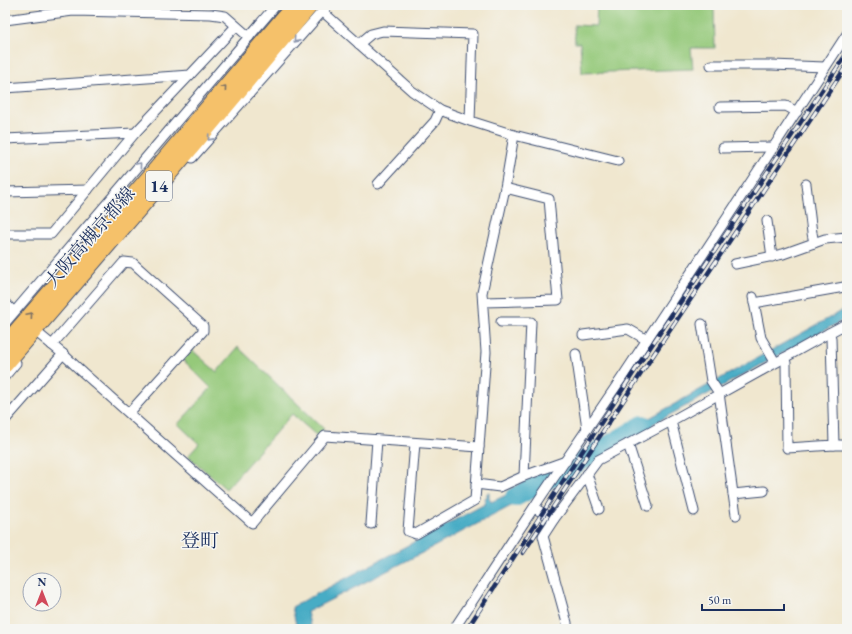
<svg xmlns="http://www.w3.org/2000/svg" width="852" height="634" viewBox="0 0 852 634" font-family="'EB Garamond','Noto Serif JP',serif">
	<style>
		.green { fill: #95c97a; stroke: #587c6c }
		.water { fill: #46acc5; stroke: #306e92 }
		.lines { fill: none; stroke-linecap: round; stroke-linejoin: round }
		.river { stroke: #46acc5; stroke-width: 20 }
		.minor-casing { stroke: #3b4b6f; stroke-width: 11 }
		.primary-casing { stroke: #3b4b6f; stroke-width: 17 }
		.minor { stroke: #fff; stroke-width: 9 }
		.primary { stroke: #f5c16b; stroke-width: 15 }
		.rail-casing { stroke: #1b2f5e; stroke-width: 4.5 }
		.rail { stroke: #f6f6f2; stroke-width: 3; stroke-dasharray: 9; stroke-linecap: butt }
		.oneway { stroke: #8d97ae }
		.oneway2 { stroke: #7d7164 }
		.labels { text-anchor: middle; stroke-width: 3; stroke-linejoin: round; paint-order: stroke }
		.shield { fill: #f6f6f2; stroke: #5d6b8a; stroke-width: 1 }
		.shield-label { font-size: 17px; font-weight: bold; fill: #1b2f5e }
		.street-label { font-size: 18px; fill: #1b2f5e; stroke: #f6f6f2 }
		.neighbourhood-label { font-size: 19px; fill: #1b2f5e; stroke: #f6f6f2 }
	</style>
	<rect width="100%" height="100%" fill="#f6f6f2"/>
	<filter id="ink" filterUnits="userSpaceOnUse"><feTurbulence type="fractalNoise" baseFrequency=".025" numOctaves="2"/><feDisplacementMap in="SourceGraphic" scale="8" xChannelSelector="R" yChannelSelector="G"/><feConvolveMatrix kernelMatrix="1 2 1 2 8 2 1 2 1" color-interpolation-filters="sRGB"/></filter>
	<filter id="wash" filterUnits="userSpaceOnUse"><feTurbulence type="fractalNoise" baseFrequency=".012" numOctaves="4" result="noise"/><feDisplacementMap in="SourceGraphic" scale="16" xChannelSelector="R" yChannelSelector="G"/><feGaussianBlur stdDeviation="0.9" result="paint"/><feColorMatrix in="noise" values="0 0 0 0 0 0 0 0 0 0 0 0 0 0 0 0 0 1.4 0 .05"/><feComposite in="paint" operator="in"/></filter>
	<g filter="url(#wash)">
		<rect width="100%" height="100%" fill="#f0e7cf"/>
		<!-- green -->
		<g class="green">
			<path d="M597,5H714L715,48H691L693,69L582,73L580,43H575L574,25L596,26Z"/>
			<path d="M238,347L324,429L317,436L292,414L226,489L188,456L199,444L178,424L211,388L183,360L192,350L217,372Z"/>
		</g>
		<!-- water -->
		<g class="water">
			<path d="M847,308V318L622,441L617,436Z"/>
			<path d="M543,479L532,495L420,554L307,612L311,629H297L292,607L485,504V498L487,497V493H489V498L491,502L513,492L515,493Z"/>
		</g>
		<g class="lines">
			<!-- river -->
			<path class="river" d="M515,497L580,462L643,425"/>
		</g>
	</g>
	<g filter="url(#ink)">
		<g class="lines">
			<defs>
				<g id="minor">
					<path d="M322,6V11L412,91L440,110L470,121L514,135L618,161"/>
					<path d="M5,20L73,11L211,14L225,16L249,37"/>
					<path d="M359,44L371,34L383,31L473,34L470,121"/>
					<path d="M711,65H772L825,67"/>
					<path d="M5,88L190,75L236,26"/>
					<path d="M720,107L786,106L797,112"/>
					<path d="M5,139L135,133L190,75"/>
					<path d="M723,148L774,147"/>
					<path d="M192,158L328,5"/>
					<path d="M378,184L435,121L440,110"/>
					<path d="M806,184L812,233L814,243"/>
					<path d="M5,192L88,190"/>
					<path d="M767,221L772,257"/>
					<path d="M5,234H51L135,133"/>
					<path d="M735,264L783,254L825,239L847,237"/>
					<path d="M753,297L761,338L775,362"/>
					<path d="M483,302L558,300L549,199L505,188"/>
					<path d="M5,303L14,312"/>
					<path d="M754,303L844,287L847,285"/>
					<path d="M501,322H531L524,476"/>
					<path d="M5,323L276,5"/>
					<path d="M702,324L711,381L719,393L736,515"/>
					<path d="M40,335L63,354L79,369L252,523L325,436L479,447L486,352L482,293L505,188L514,135"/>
					<path d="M583,335L628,329L647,340"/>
					<path d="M52,345L124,262L133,263L203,326V331L129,413"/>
					<path d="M576,354L587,429"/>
					<path d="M784,358L786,363L787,448L834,445L831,338L829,333"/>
					<path d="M5,376L16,363"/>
					<path d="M5,420L63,354"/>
					<path d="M671,421L694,511"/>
					<path d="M415,443L408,531L416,534L475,500L479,447"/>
					<path d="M628,444L648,506"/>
					<path d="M834,445H847"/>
					<path d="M587,474L599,509"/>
					<path d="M476,484L500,487L524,476L566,461"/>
					<path d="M733,494L764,491"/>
					<path d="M534,508L554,519L598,460L671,421L829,333L842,326L847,325"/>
					<path d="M554,519L543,536L567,623V629"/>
					<path d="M371,524L377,440"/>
					<path d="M454,629L542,495L621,379L752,180L847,34"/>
				</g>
				<g id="primary">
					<path d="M5,344L155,170L294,5"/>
					<path d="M5,365L165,179L311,5"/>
				</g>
			</defs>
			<!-- minor casing -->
			<use href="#minor" class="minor-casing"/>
			<!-- primary casing -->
			<use href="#primary" class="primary-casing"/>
			<!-- minor -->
			<use href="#minor" class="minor"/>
			<!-- primary -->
			<use href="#primary" class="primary"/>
			<defs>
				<g id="rail">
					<path d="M523,553L648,363L847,65"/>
					<path d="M467,629L643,358L847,53"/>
				</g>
			</defs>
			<!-- rail casing -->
			<use href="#rail" class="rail-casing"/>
			<!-- rail -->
			<use href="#rail" class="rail"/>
		</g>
		<!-- one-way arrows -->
		<defs><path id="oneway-chevron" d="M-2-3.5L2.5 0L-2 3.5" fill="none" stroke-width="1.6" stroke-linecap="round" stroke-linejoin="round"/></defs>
		<g class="oneway">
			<use href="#oneway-chevron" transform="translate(296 40) rotate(132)"/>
			<use href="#oneway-chevron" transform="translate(210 138) rotate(132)"/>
			<use href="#oneway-chevron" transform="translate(139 165) rotate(-50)"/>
		</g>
		<g class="oneway2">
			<use href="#oneway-chevron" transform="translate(224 88) rotate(-50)"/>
			<use href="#oneway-chevron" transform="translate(30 315) rotate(-49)"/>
		</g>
	</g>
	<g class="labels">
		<!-- shield labels -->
		<rect class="shield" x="146" y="171" width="26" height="30" rx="3"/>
		<g class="shield-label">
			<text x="159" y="192">14</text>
		</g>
		<!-- street labels -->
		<g class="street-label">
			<text transform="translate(90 237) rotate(-49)" y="6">大阪高槻京都線</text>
		</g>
		<!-- neighbourhood labels -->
		<g class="neighbourhood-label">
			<text x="200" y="547">登町</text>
		</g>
	</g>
	<!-- margin -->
	<rect width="852" height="634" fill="none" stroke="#f6f6f2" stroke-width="20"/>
	<!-- north arrow -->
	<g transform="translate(42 592)"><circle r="19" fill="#f6f6f2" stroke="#9ea6b7"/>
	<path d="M0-3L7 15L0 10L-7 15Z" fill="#d1495b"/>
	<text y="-6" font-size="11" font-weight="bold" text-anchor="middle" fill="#1b2f5e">N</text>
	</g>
	<!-- scale -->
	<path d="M702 604v6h82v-6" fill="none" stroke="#1b2f5e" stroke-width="2"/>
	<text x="708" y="604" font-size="12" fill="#1b2f5e" stroke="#f6f6f2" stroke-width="3" paint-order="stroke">50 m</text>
</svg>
